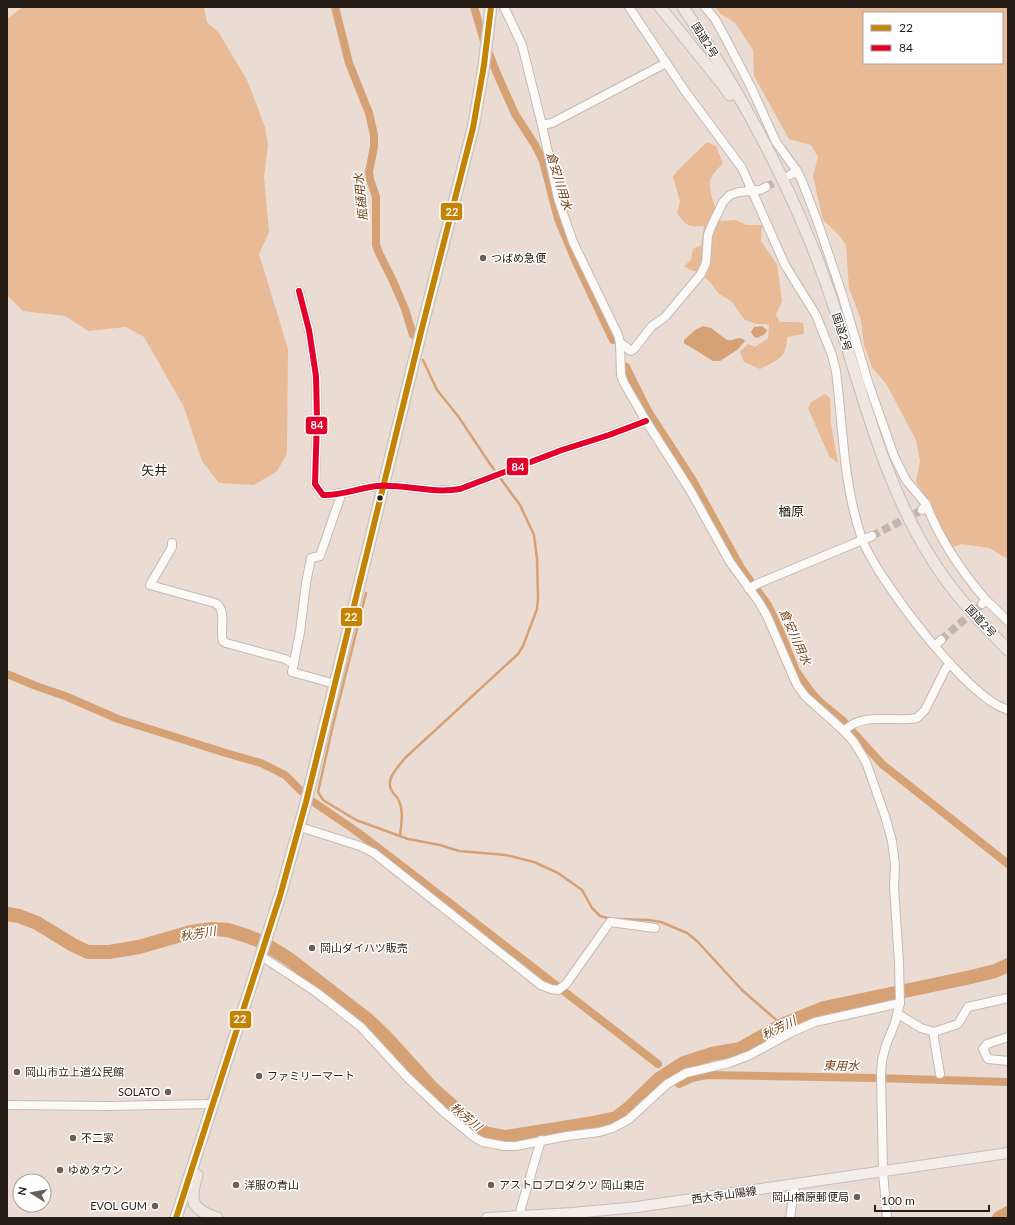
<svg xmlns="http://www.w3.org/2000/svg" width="1015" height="1225" viewBox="0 0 1015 1225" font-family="Lato,'Noto Sans JP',sans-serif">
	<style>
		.forest { fill: #e8ba96; fill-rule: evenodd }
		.water { fill: #d6a175 }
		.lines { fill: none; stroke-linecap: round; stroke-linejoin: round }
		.stream { stroke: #d6a175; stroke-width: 2.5 }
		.canal { stroke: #d6a175; stroke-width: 8 }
		.river { stroke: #d6a175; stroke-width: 14 }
		.minor-tunnel { stroke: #c3b6ad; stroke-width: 8; stroke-dasharray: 8 4; stroke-linecap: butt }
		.minor-casing { stroke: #c4bab2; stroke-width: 10 }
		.major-casing { stroke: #c4bdb8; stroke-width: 12 }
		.highway-casing { stroke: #c4bdb8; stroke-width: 13 }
		.minor { stroke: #fcfaf8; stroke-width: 8 }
		.major { stroke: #f3eee9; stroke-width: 10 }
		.highway { stroke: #efe6df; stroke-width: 11 }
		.bus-1-casing { stroke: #fff; stroke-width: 9 }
		.bus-2-casing { stroke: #fff; stroke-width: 9 }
		.bus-1 { stroke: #c38406; stroke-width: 6 }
		.bus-2 { stroke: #e4002b; stroke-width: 6 }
		.poi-dot { fill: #6b6058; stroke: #fff; stroke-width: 1.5 }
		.bus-dot { fill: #261d16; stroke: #fff; stroke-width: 1.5 }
		.labels { text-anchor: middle; stroke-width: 3; stroke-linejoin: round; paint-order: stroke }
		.street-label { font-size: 11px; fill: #261d16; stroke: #fff }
		.poi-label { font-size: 11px; fill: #261d16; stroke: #fff; text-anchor: start }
		.water-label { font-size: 12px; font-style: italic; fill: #734419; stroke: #fff }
		.quarter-label { font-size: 13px; fill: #261d16; stroke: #fff }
		.line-badge { stroke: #fff; stroke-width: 1.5 }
		.badge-label { font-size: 11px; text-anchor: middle; font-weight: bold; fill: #fff }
	</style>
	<rect width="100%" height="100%" fill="#eadcd3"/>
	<!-- forest -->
	<g class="forest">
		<path d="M23,7H204L207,22L219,33L248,82L265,127L268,145L264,177L269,232L259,254L288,349L287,454L277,471L254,485L219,483L202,461L184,407L144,337L126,327L88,331L65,316L23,311L7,295V19Z"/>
		<path d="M715,7H1008V559L989,548L962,544L950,548L932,515L930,505L916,482L920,461L916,440L887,385L872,367L864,345L861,320L849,288L846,245L836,232L823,220L813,176L818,157L811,145L789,139L754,76L753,50L735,23L721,14ZM864,13H1002V63H864Z"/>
		<path d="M707,142L716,146L723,163C719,168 712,174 710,181C708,192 717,211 721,221L736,220L746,225H762L761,241L777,264L782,301L776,315L780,322H797L803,323L804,334L787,337C787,359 777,360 760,369L744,362L740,352L748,344L755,347L768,338L769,324H756L745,320L732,302L718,293L711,283L699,272L690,270L684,266L691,260L693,249L701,245L704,226C688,227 687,227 677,213L680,201L673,177L677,171Z"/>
		<path d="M825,394L830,398L831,424L838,463L829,456L808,408L811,402Z"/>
	</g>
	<!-- water -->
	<g class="water">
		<path d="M703,326L711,328L727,340C734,342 739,334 745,341L737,350L720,361H713L684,343V340L695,330Z"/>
		<path d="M762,326L767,330L765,334L757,338L754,337L751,332L754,327Z"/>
	</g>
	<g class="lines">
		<!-- stream -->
		<g class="stream">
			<path d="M366,593L333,725L318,792L323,800L356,820L408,839L440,845L459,851L506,855L534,862L558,873L582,890L592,908L600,916L611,919"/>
			<path d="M400,836C401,825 404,812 399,801C398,797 394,795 392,791C384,780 399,766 405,758L518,654L523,646L537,609L538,598L537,559L534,535L520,505L490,464L458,416L437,390L423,360"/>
			<path d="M618,919L649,920L661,922L687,933L697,941L742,990L782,1025"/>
		</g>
		<!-- canal -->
		<g class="canal">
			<path d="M335,7L349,63L369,113L374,135V147L369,172L370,179L376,197V245L379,253L393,281L405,309L413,335"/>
			<path d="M474,7L484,41L498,76L515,114L535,145L543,161L558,219L576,262L613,340"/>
			<path d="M626,367L648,411L692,479L741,568L768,605L781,633L796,671L808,688L818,700L842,720L882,764L1008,864"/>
			<path d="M7,674L36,686L65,696L118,719L229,754L261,763L285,775L301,791"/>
			<path d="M312,801L356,831L402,866L658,1064"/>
			<path d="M676,1081L679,1084L692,1078L707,1075L875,1078L1008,1082"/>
		</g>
		<!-- river -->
		<g class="river">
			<path d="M7,914L19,916L37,923L73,945L88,952H109L139,947L191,932L212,929L228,930L247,936L260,941L289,959L368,1020L384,1035L432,1088L469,1121L485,1133L505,1137L588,1124L616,1118L629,1108L659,1079L684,1063L712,1054L740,1049L782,1025L824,1008L971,977L995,971L1008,965"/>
			<path d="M999,1218L1008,1213"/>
		</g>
		<!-- minor-tunnel -->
		<g class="minor-tunnel">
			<path d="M766,187L786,177"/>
			<path d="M872,536L922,510"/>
			<path d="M941,640L982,604"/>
		</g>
		<defs>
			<g id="minor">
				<path d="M504,7L522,45L542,125L558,198L565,219L573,242L618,335L620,343L621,375L624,383L646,421L690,490L730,562L759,602L767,616L797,685L805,696L844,731L854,742L866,762L885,816L892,841L895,865L894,887L899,963L900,1003L895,1023L886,1045L882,1060L881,1074L883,1172L887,1218"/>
				<path d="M629,7L685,91L742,168L785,265L816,315L832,355L836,371C843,426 843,485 862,539C866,550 873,561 879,571C895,596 912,619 931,642C948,662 974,692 997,705C1000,707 1004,708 1008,710"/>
				<path d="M705,7L715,19L726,39L751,87L776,142L797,171L790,175"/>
				<path d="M542,125L552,123L666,63"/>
				<path d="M797,171L802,181L817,220L842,294L868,382L894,456L906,480L926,504"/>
				<path d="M299,291L309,330L316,376L317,418L315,484L323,495C340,496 359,488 377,486C405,484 432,494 460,489L562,450L609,435L646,421"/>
				<path d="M620,343C625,345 627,349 631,351L634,349L652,326L665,317L701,274L706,263L708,235L711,227L723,202L730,195L739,192L760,190L766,187"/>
				<path d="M922,510L926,504C940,540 961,571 986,600"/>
				<path d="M172,543V547L150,585L215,603C228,610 219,629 223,641L226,643L285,659L294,664"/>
				<path d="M749,589L757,584L872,536"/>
				<path d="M982,604L986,600L1008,621"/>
				<path d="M935,646L941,640"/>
				<path d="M335,684L292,672L300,632L306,583L311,558L320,556L321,553L340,498L339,493"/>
				<path d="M844,731C863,711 893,723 917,718L925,710L946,668L950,665"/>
				<path d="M300,827L360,846L374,853L541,985L551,989L558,990L566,984L610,922L655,928"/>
				<path d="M261,956L316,992L361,1027L407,1077L446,1114L474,1137L483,1142L505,1146H516L567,1136L599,1132L613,1128L629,1119L667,1084L686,1073L729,1063L750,1055L790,1033L815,1022L900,1003"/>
				<path d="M898,1014L921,1028L934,1032L958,1024L968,1007L1008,998"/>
				<path d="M934,1032V1038L940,1074"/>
				<path d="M1008,1037L987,1044L983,1049L988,1059L1008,1061"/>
				<path d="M7,1105L108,1106L212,1104"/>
				<path d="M520,1216L521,1208L541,1140"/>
				<path d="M790,1218L795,1185"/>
			</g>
			<path id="major" d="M487,1218L573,1213L637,1207L1008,1153"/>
			<g id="highway">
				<path d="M660,7L723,85L730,95"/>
				<path d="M683,7C735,84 780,165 814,251C855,352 872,464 931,558C952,592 979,621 1008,650"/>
				<path d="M197,1175C189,1201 191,1209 217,1218"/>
				<path d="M176,1218L280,896L306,802L422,328L473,128L484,65L491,7"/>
			</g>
		</defs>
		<!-- minor casing -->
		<use href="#minor" class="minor-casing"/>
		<!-- major casing -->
		<use href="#major" class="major-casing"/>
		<!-- highway casing -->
		<use href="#highway" class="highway-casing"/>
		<!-- minor -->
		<use href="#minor" class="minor"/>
		<!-- major -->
		<use href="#major" class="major"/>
		<!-- highway -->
		<use href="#highway" class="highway"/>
		<defs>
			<path id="bus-1" d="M176,1218L280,896L306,802L422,328L473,128L484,65L491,7"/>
			<path id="bus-2" d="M299,291L309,330L316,376L317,418L315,484L323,495C340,496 359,488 377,486C405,484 432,494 460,489L562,450L609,435L646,421"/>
		</defs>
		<!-- bus-1 casing -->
		<use href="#bus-1" class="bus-1-casing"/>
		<!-- bus-2 casing -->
		<use href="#bus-2" class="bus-2-casing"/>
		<!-- bus-1 -->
		<use href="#bus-1" class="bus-1"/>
		<!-- bus-2 -->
		<use href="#bus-2" class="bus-2"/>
	</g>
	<!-- markers -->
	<g class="poi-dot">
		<circle cx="483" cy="258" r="4"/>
		<circle cx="312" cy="948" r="4"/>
		<circle cx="17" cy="1072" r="4"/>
		<circle cx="259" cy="1076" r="4"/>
		<circle cx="168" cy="1092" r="4"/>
		<circle cx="73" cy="1138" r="4"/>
		<circle cx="60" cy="1170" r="4"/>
		<circle cx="236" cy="1185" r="4"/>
		<circle cx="491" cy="1185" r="4"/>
		<circle cx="857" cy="1197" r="4"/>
		<circle cx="155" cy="1206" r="4"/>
	</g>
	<circle class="bus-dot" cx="380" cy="498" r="3.5"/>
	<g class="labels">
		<!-- street labels -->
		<g class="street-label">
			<text transform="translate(705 40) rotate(58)" y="4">国道2号</text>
			<text transform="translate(842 332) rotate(72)" y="4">国道2号</text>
			<text transform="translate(981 621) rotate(47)" y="4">国道2号</text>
			<text transform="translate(724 1195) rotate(-8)" y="4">西大寺山陽線</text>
		</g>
		<!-- poi labels -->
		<g class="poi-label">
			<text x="491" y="262">つばめ急便</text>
			<text x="320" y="952">岡山ダイハツ販売</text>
			<text x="25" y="1076">岡山市立上道公民館</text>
			<text x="267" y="1080">ファミリーマート</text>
			<text x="160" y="1096" text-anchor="end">SOLATO</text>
			<text x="81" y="1142">不二家</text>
			<text x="68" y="1174">ゆめタウン</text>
			<text x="244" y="1189">洋服の青山</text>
			<text x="499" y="1189">アストロプロダクツ 岡山東店</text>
			<text x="849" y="1201" text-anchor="end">岡山楢原郵便局</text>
			<text x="147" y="1210" text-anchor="end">EVOL GUM</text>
		</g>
		<!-- water labels -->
		<g class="water-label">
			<text transform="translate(559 181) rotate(73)" y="4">倉安川用水</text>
			<text transform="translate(361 197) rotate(-96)" y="4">瓶樋用水</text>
			<text transform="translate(795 637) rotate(66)" y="4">倉安川用水</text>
			<text transform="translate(198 934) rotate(-9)" y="4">秋芳川</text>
			<text transform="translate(779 1028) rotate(-26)" y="4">秋芳川</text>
			<text transform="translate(841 1066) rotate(1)" y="4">東用水</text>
			<text transform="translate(466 1117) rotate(39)" y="4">秋芳川</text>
		</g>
		<!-- quarter labels -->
		<g class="quarter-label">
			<text x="154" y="475">矢井</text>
			<text x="791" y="516">楢原</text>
		</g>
	</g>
	<g class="line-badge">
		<rect x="440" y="202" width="23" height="19" rx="4" fill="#c38406"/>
		<rect x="305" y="416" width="23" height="19" rx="4" fill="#e4002b"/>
		<rect x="506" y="457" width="23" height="19" rx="4" fill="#e4002b"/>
		<rect x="340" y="607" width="23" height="20" rx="4" fill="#c38406"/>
		<rect x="229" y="1010" width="23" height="19" rx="4" fill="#c38406"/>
	</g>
	<g class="badge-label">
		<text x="452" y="216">22</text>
		<text x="317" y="429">84</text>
		<text x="518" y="471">84</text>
		<text x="351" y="621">22</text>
		<text x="240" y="1023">22</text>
	</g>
	<!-- border -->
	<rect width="1015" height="1225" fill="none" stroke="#261d16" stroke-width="16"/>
	<!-- legend -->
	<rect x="863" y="12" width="140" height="52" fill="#ffffff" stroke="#a8a5a2"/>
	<rect x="871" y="25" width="20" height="6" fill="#c38406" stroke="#a8a5a2"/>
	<text x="899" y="32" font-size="12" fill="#261d16">22</text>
	<rect x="871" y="45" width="20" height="6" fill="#e4002b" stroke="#a8a5a2"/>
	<text x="899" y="52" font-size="12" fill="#261d16">84</text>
	<!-- north arrow -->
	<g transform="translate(32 1193) rotate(281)"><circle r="19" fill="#ffffff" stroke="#a8a5a2"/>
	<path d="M0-3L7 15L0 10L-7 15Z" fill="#6b6058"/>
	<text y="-6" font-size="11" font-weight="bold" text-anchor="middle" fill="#261d16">N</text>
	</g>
	<!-- scale -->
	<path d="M875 1205v6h114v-6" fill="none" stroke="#261d16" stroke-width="2"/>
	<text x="881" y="1205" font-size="12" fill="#261d16" stroke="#ffffff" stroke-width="3" paint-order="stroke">100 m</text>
</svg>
